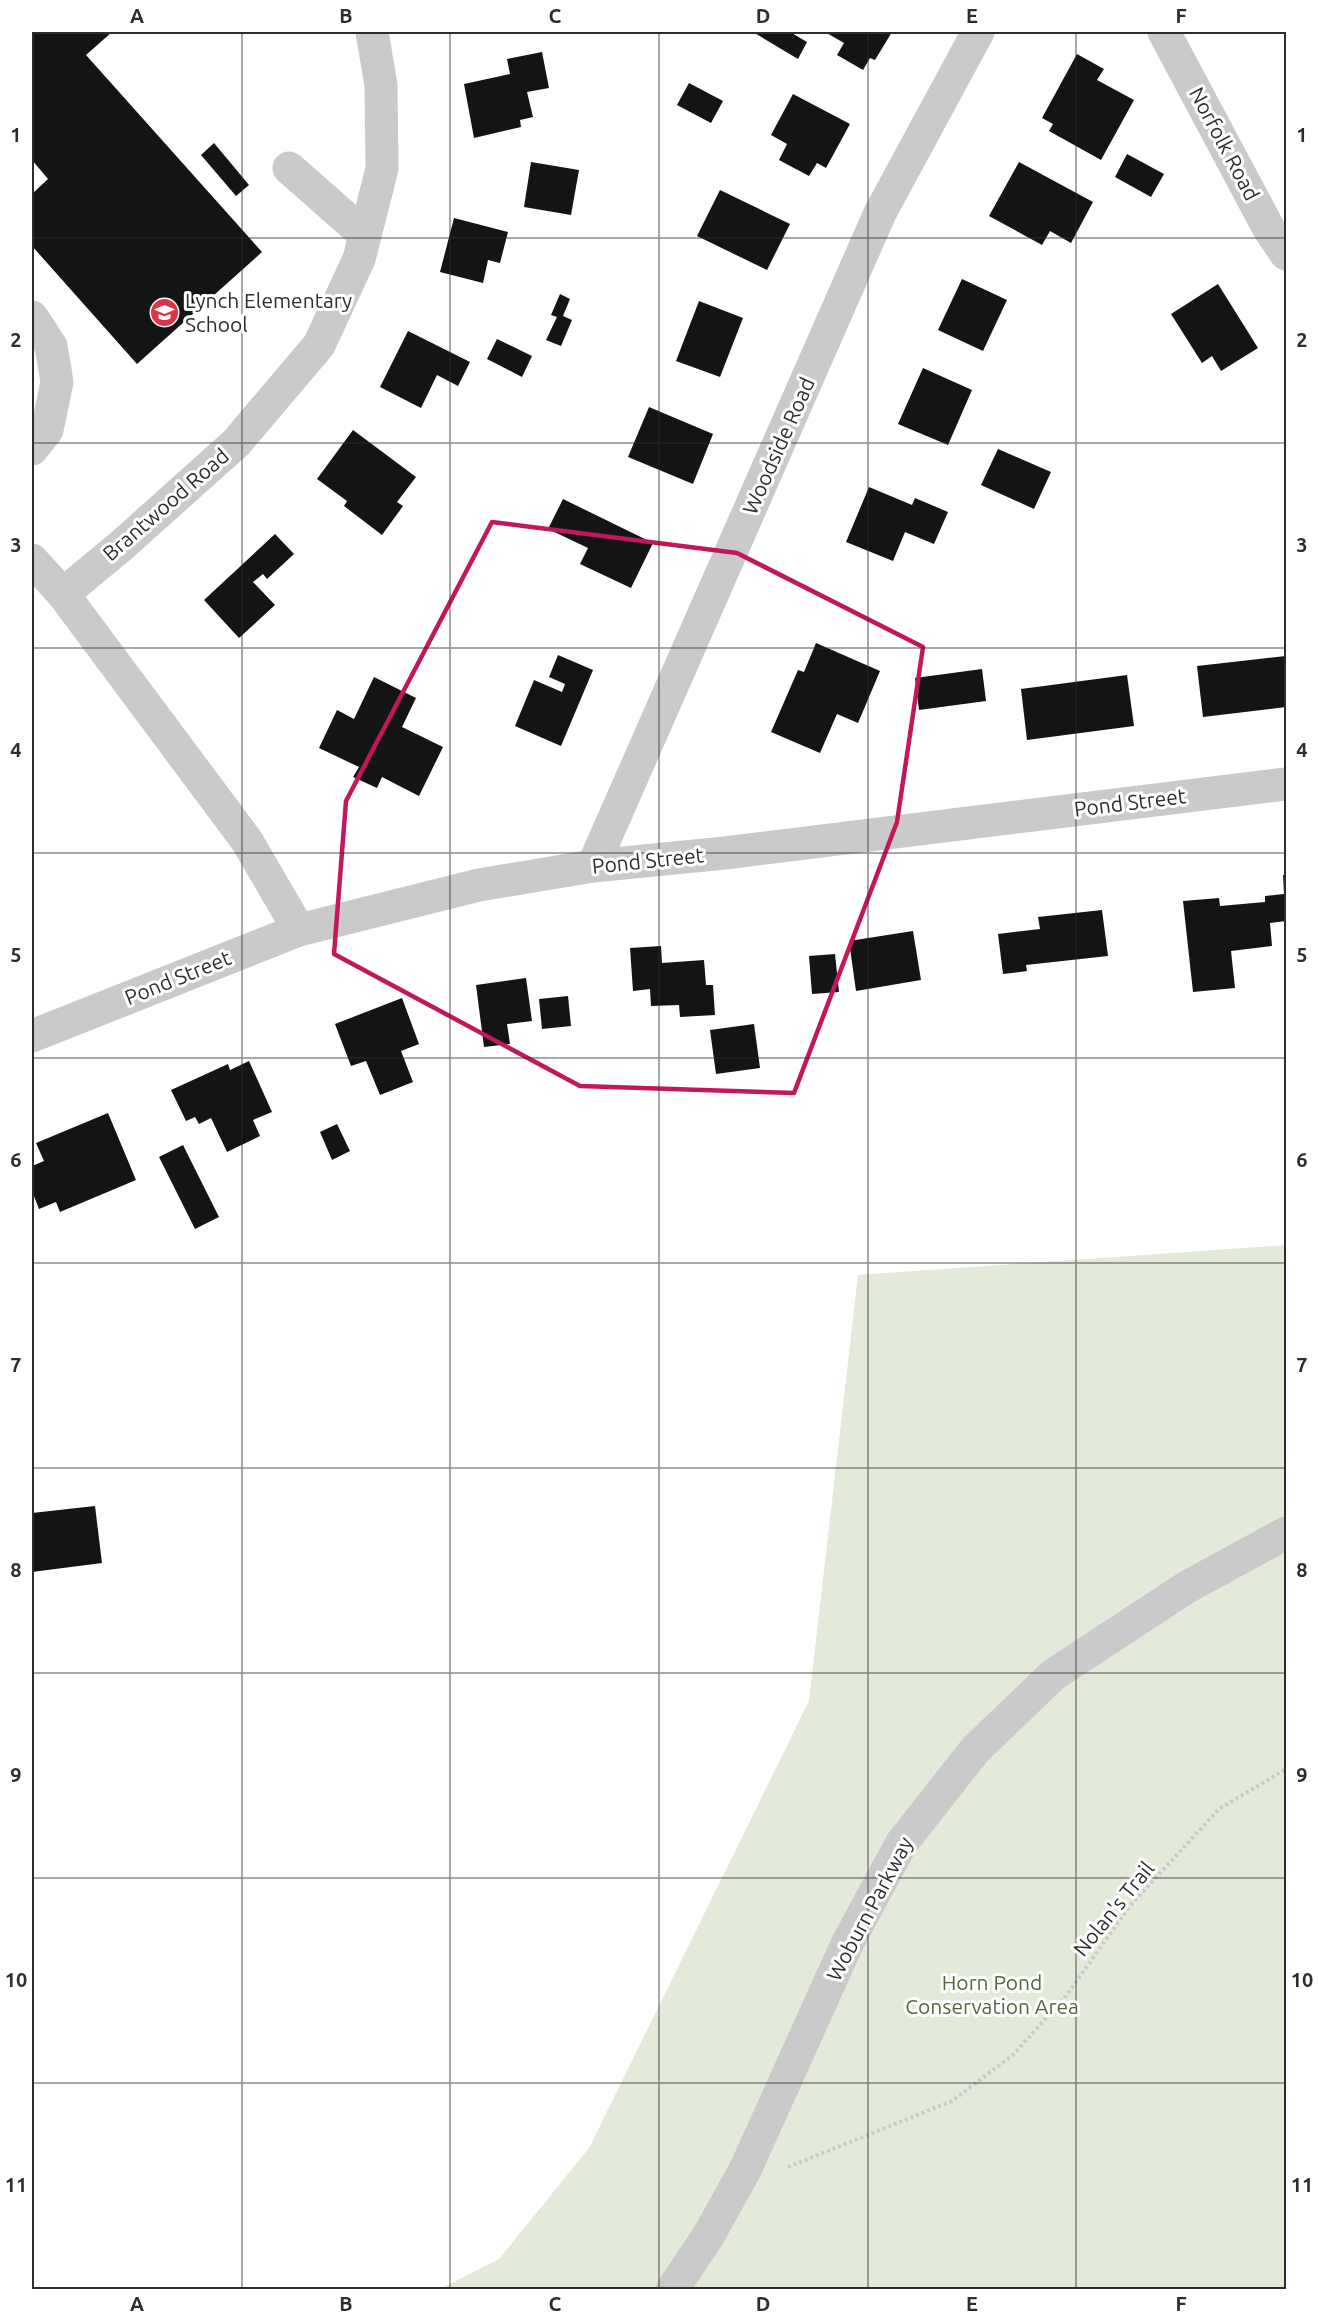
<svg xmlns="http://www.w3.org/2000/svg" width="1318" height="2321" viewBox="0 0 1318 2321" font-family="Ubuntu,sans-serif">
	<style>
		.green { fill: #e4eada }
		.building { fill: #141414 }
		.lines { fill: none; stroke-linecap: round; stroke-linejoin: round }
		.path { stroke: #cacaca; stroke-width: 4; stroke-dasharray: 3 3; stroke-linecap: butt }
		.minor { stroke: #cacaca; stroke-width: 33 }
		.marked { fill: none; stroke: #c2185b; stroke-width: 4.5; stroke-linejoin: round }
		.grid { fill: none; stroke: #2d2d2d; stroke-width: 1.5; stroke-opacity: 0.55 }
		.labels { text-anchor: middle; stroke-width: 6; stroke-linejoin: round; paint-order: stroke }
		.street-label { font-size: 21px; fill: #2d2d2d; stroke: #fff }
		.poi-label { font-size: 21px; fill: #2d2d2d; stroke: #fff; text-anchor: start }
		.park-label { font-size: 21px; fill: #52663c; stroke: #fff }
		.neatline { fill: none; stroke: #2d2d2d; stroke-width: 2 }
		.grid-label { font-size: 20px; text-anchor: middle; font-weight: bold; fill: #2d2d2d }
	</style>
	<rect width="100%" height="100%" fill="#fff"/>
	<!-- green -->
	<path class="green" d="M1286,1245V2289L438,2290L499,2259L589,2148L809,1701L858,1275Z"/>
	<!-- building -->
	<g class="building">
		<path d="M32,32H112L86,55L262,252L137,364L32,246V194L48,179L32,160Z"/>
		<path d="M753,32H790L807,42L798,59Z"/>
		<path d="M825,32H892L875,60L870,58L863,70L837,55L844,43Z"/>
		<path d="M542,52L549,88L527,92L533,117L520,120L521,127L474,138L464,84L510,74L507,59Z"/>
		<path d="M1077,54L1104,69L1097,80L1134,100L1101,160L1049,131L1053,124L1042,118Z"/>
		<path d="M689,83L723,101L711,123L677,105Z"/>
		<path d="M793,94L850,124L826,168L817,163L809,176L779,160L787,144L771,135Z"/>
		<path d="M214,143L249,185L236,196L201,155Z"/>
		<path d="M1127,154L1164,174L1151,197L1115,177Z"/>
		<path d="M531,162L579,170L571,215L524,207Z"/>
		<path d="M1019,162L1093,202L1071,243L1050,231L1042,245L989,216Z"/>
		<path d="M720,190L790,224L767,270L697,236Z"/>
		<path d="M454,218L508,232L500,263L488,260L483,283L440,272Z"/>
		<path d="M962,279L1007,300L983,351L938,330Z"/>
		<path d="M1218,284L1258,348L1221,371L1212,356L1202,363L1171,314Z"/>
		<path d="M560,294L570,299L563,316L572,320L561,346L546,340L557,317L551,315Z"/>
		<path d="M699,301L743,318L720,377L676,361Z"/>
		<path d="M408,331L470,362L458,386L437,375L421,408L380,387Z"/>
		<path d="M497,339L532,356L522,377L487,359Z"/>
		<path d="M923,368L972,390L948,445L898,424Z"/>
		<path d="M649,407L713,434L693,484L628,457Z"/>
		<path d="M353,430L416,477L397,502L403,506L382,535L344,506L347,501L317,479Z"/>
		<path d="M998,449L1051,472L1034,509L981,485Z"/>
		<path d="M869,487L912,505L915,498L948,512L934,544L905,532L893,561L846,542Z"/>
		<path d="M563,499L653,543L631,588L580,564L588,548L548,529Z"/>
		<path d="M275,534L294,554L267,579L263,574L253,582L275,605L239,638L204,600Z"/>
		<path d="M816,643L880,671L858,723L837,714L820,753L771,732L798,670L804,672Z"/>
		<path d="M558,655L593,670L561,746L515,726L534,680L562,692L565,684L549,677Z"/>
		<path d="M1286,656V707L1203,717L1197,666Z"/>
		<path d="M982,669L986,701L919,710L915,678Z"/>
		<path d="M1127,675L1134,726L1027,740L1021,689Z"/>
		<path d="M374,677L416,698L402,727L443,747L419,796L382,777L377,788L353,777L359,767L319,748L337,710L354,719Z"/>
		<path d="M1283,875H1286V921L1270,923L1272,946L1231,951L1235,988L1193,992L1183,901L1219,898L1220,906L1265,902V896L1284,894Z"/>
		<path d="M1102,910L1108,956L1026,965L1027,971L1003,974L998,934L1040,929L1038,917Z"/>
		<path d="M913,931L921,980L856,991L849,941Z"/>
		<path d="M661,946L662,963L704,960L706,985H713L715,1015L680,1017L679,1005L651,1006L650,989L633,991L630,948Z"/>
		<path d="M835,954L839,992L812,994L809,956Z"/>
		<path d="M526,978L532,1021L507,1024L510,1044L484,1047L476,985Z"/>
		<path d="M568,996L571,1026L542,1029L539,999Z"/>
		<path d="M402,998L419,1044L401,1051L413,1082L380,1095L366,1061L351,1066L335,1024Z"/>
		<path d="M754,1024L760,1068L716,1074L710,1030Z"/>
		<path d="M249,1061L272,1112L253,1120L260,1136L227,1152L211,1118L199,1124L195,1117L186,1121L171,1090L228,1064L230,1070Z"/>
		<path d="M108,1113L136,1180L60,1212L56,1202L39,1209L32,1191V1166L44,1161L36,1143Z"/>
		<path d="M337,1124L350,1151L332,1160L320,1132Z"/>
		<path d="M183,1145L219,1217L195,1229L159,1157Z"/>
		<path d="M95,1506L102,1563L32,1572V1513Z"/>
	</g>
	<g class="lines">
		<!-- path -->
		<path class="path" d="M788,2167L952,2101L1013,2055L1066,1996L1129,1907L1219,1809L1286,1769"/>
		<!-- minor -->
		<g class="minor">
			<path d="M1164,32L1269,229L1286,254"/>
			<path d="M289,168L365,235"/>
			<path d="M32,317L51,346L57,382L47,430L32,449"/>
			<path d="M32,560L63,594"/>
			<path d="M593,866L880,213L978,32"/>
			<path d="M299,930L247,841L63,594L121,546L236,443L319,345L359,259L382,169L381,85L372,32"/>
			<path d="M32,1036L299,930L479,885L593,866L725,853L1286,784"/>
			<path d="M672,2290L707,2238L745,2170L847,1944L901,1844L975,1750L1053,1675L1187,1587L1286,1533"/>
		</g>
	</g>
	<!-- marked area -->
	<path class="marked" d="M492,522L737,553L923,647L897,822L794,1093L580,1086L334,954L346,801Z"/>
	<!-- grid -->
	<path class="grid" d="M242,32V2290M450,32V2290M659,32V2290M868,32V2290M1076,32V2290M32,238H1286M32,443H1286M32,648H1286M32,853H1286M32,1058H1286M32,1263H1286M32,1468H1286M32,1673H1286M32,1878H1286M32,2083H1286"/>
	<!-- icons -->
	<defs>
		<symbol id="school-disc" viewBox="-11 -11 22 22"><circle r="9.5" fill="#de344b" stroke="#fff"/><path d="M0-5L7-2L0 1L-7-2ZM-4 1L0 2.5L4 1V4Q0 6-4 4Z" fill="#fff"/></symbol>
	</defs>
	<g fill-rule="evenodd">
		<use href="#school-disc" x="148" y="296" width="33" height="33"/>
	</g>
	<g class="labels">
		<!-- street labels -->
		<g class="street-label">
			<text transform="translate(1224 144) rotate(62)" y="7">Norfolk Road</text>
			<text transform="translate(779 446) rotate(-66)" y="7">Woodside Road</text>
			<text transform="translate(166 505) rotate(-41)" y="7">Brantwood Road</text>
			<text transform="translate(1130 803) rotate(-7)" y="7">Pond Street</text>
			<text transform="translate(648 861) rotate(-6)" y="7">Pond Street</text>
			<text transform="translate(178 978) rotate(-22)" y="7">Pond Street</text>
			<text transform="translate(870 1909) rotate(-62)" y="7">Woburn Parkway</text>
			<text transform="translate(1114 1909) rotate(-51)" y="7">Nolan's Trail</text>
		</g>
		<!-- poi labels -->
		<g class="poi-label">
			<text x="185" y="308">Lynch Elementary<tspan x="185" dy="24">School</tspan></text>
		</g>
		<!-- park labels -->
		<g class="park-label">
			<text x="992" y="1990">Horn Pond<tspan x="992" dy="24">Conservation Area</tspan></text>
		</g>
	</g>
	<!-- border -->
	<rect width="1318" height="2321" fill="none" stroke="#ffffff" stroke-width="66"/>
	<rect x="33" y="33" width="1252" height="2255" class="neatline"/>
	<g class="grid-label">
		<text x="137" y="23">A</text>
		<text x="346" y="23">B</text>
		<text x="555" y="23">C</text>
		<text x="763" y="23">D</text>
		<text x="972" y="23">E</text>
		<text x="1181" y="23">F</text>
		<text x="16" y="142">1</text>
		<text x="1302" y="142">1</text>
		<text x="16" y="347">2</text>
		<text x="1302" y="347">2</text>
		<text x="16" y="552">3</text>
		<text x="1302" y="552">3</text>
		<text x="16" y="757">4</text>
		<text x="1302" y="757">4</text>
		<text x="16" y="962">5</text>
		<text x="1302" y="962">5</text>
		<text x="16" y="1167">6</text>
		<text x="1302" y="1167">6</text>
		<text x="16" y="1372">7</text>
		<text x="1302" y="1372">7</text>
		<text x="16" y="1577">8</text>
		<text x="1302" y="1577">8</text>
		<text x="16" y="1782">9</text>
		<text x="1302" y="1782">9</text>
		<text x="16" y="1987">10</text>
		<text x="1302" y="1987">10</text>
		<text x="16" y="2192">11</text>
		<text x="1302" y="2192">11</text>
		<text x="137" y="2311">A</text>
		<text x="346" y="2311">B</text>
		<text x="555" y="2311">C</text>
		<text x="763" y="2311">D</text>
		<text x="972" y="2311">E</text>
		<text x="1181" y="2311">F</text>
	</g>
</svg>
